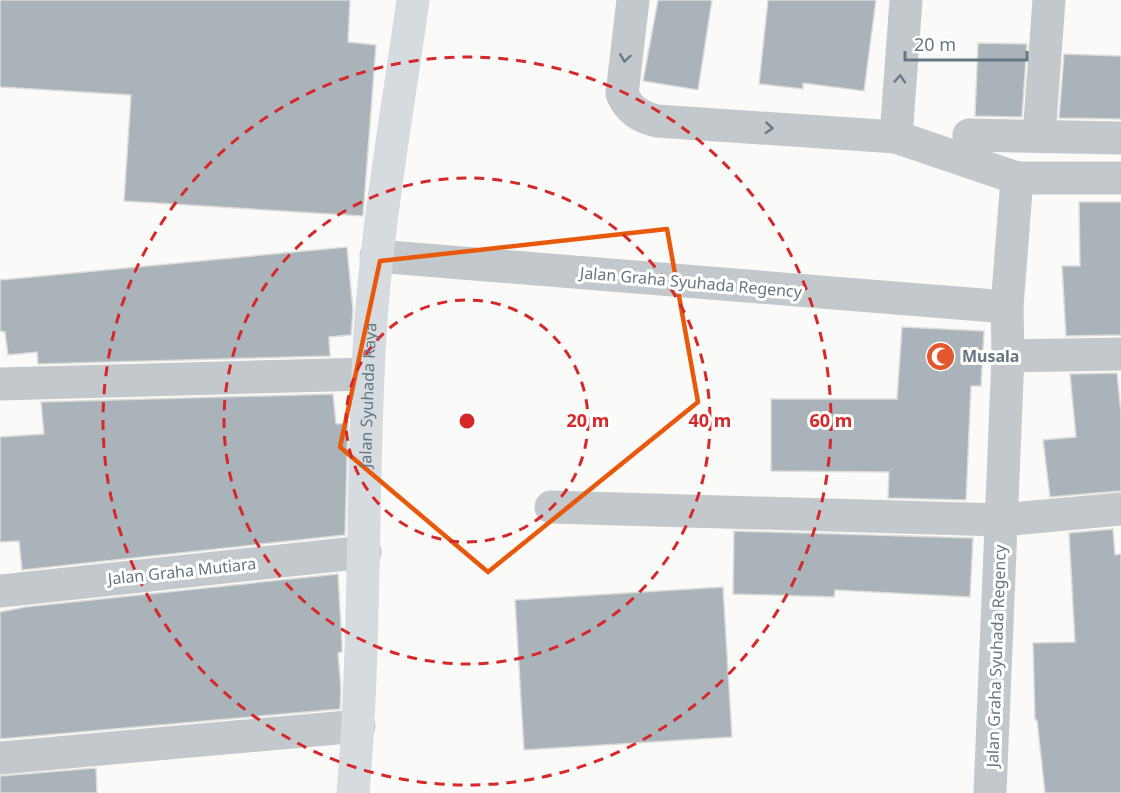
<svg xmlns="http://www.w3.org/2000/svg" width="1121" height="793" viewBox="0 0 1121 793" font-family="'Noto Sans',sans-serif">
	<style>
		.building { fill: #aab3b9; stroke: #dcdcda; stroke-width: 1.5 }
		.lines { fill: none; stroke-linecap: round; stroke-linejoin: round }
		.street { stroke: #c3c8cc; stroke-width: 33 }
		.secondary { stroke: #d6dbdf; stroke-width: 33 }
		.oneway { stroke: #6a7a87 }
		.marked { fill: none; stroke: #e8590c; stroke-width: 4.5; stroke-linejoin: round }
		.ring { fill: none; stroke: #d62828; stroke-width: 3; stroke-dasharray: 10 8 }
		.labels { text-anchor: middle; stroke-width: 6; stroke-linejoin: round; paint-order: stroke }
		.street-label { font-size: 16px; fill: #657683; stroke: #fff }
		.poi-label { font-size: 16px; font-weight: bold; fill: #657683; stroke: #fff; text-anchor: start }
		.centre { fill: #d62828; stroke: #fff; stroke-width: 3 }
		.ring-label { font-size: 18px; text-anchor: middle; font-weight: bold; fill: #d62828; stroke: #fff; stroke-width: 6; stroke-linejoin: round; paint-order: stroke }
	</style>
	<rect width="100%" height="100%" fill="#fafaf8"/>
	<!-- building -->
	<g class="building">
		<path d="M0,0H350L348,42L376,45L363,216L124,201L131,95L0,87Z"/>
		<path d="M658,0H712L698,90L643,81Z"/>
		<path d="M768,0H876L864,91L803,83V89L759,84Z"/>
		<path d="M978,43L1027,44L1022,117L975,116Z"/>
		<path d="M1064,54L1121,56V119L1059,118Z"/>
		<path d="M1079,202H1121V335L1066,336L1062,266H1080Z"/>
		<path d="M347,247L353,311L351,335L329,337L330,356L38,364L37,352L8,355L5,332L0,331V280Z"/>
		<path d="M902,327L984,331L981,386H971L966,500L888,498L889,472L771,471V399H897Z"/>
		<path d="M1117,373L1121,413V491L1050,497L1043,440L1076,437L1070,374Z"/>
		<path d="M333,394L336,424L348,423L345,535L22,570L19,541L0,542V437L44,434L41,402Z"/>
		<path d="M1113,529L1115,555L1121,554V793H1045L1037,720H1035L1033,643L1075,642L1069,533Z"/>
		<path d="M734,531L973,538L970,597L835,590L834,597L733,594Z"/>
		<path d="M338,574L342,644V652L338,653L341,688L340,709L0,739V612L25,607Z"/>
		<path d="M723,587L732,737L524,750L515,600Z"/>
		<path d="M96,768L97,793H0V776Z"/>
	</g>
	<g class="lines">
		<!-- street -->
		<g class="street">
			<path d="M633,0L622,94C629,110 640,117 657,121L896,137L1017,178L1007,307L1008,356L990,793"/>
			<path d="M969,135L1121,138"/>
			<path d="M1039,136L1049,0"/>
			<path d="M896,137L906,0"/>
			<path d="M1017,178H1121"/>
			<path d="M376,256L1007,307"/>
			<path d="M1008,356L1121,354"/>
			<path d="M0,384L368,374"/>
			<path d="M551,507L1001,520L1121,509"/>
			<path d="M0,591L365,552"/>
			<path d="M0,758L359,726"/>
		</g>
		<!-- secondary -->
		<path class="secondary" id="s1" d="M353,793C365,654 362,514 368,375C372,249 396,124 413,0"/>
	</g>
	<!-- one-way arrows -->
	<defs><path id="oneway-chevron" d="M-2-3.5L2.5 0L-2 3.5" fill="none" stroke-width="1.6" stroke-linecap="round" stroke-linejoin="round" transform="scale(1.5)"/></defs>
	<g class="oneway">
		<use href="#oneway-chevron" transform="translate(625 58) rotate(98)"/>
		<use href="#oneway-chevron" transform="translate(900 79) rotate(-86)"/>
		<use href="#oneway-chevron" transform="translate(769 128) rotate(4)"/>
	</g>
	<!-- marked area -->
	<path class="marked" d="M667,229L698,402L488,572L340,447L380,261Z"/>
	<!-- distance rings -->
	<g class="ring">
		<circle cx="467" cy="421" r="121"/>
		<circle cx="467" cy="421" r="243"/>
		<circle cx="467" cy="421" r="364"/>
	</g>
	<!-- icons -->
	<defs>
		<symbol id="mosque-disc" viewBox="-11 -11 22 22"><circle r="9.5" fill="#e4572e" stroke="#fff"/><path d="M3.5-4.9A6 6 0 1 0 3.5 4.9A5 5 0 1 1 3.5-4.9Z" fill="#fff"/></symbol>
	</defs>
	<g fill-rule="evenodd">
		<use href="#mosque-disc" x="924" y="340" width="33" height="33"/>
	</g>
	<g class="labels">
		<!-- street labels -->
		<g class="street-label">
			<text transform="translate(691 282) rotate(5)" y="6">Jalan Graha Syuhada Regency</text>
			<text dy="6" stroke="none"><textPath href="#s1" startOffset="398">Jalan Syuhada Raya</textPath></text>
			<text transform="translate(182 571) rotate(-6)" y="6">Jalan Graha Mutiara</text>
			<text transform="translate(996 656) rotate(-88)" y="6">Jalan Graha Syuhada Regency</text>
		</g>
		<!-- poi labels -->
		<g class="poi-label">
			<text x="962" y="362">Musala</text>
		</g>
	</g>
	<circle cx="467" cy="421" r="9" class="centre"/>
	<g class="ring-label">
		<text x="588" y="427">20 m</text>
		<text x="710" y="427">40 m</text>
		<text x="831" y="427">60 m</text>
	</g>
	<!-- scale -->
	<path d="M905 51v9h122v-9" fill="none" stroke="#657683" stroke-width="3"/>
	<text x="914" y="51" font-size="18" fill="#657683" stroke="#ffffff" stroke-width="4.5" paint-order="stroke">20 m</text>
</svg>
